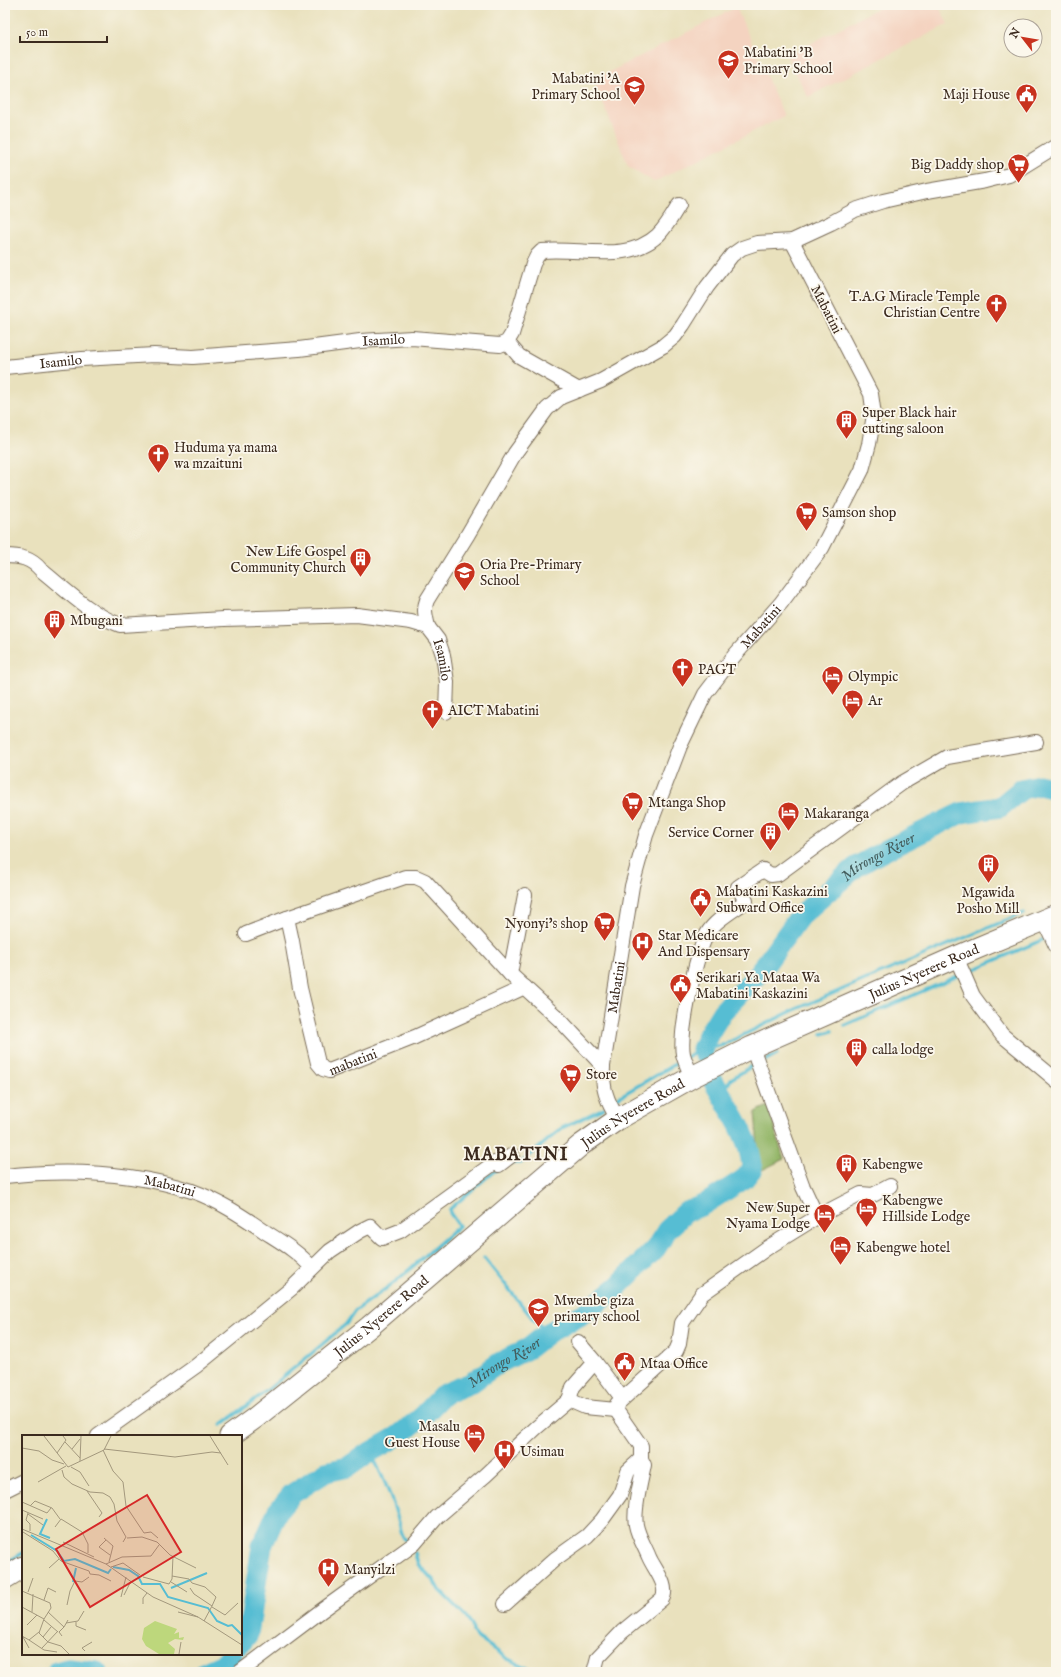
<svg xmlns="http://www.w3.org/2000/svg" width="1061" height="1677" viewBox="0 0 1061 1677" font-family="'IM FELL English',serif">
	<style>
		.built { fill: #f4d3c0 }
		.forest { fill: #96b86c; stroke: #687145 }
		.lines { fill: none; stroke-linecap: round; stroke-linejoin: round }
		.stream { stroke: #56bdd3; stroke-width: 3.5 }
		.river { stroke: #56bdd3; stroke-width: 21 }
		.minor-casing { stroke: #786a56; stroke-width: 16 }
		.highway-casing { stroke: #786a56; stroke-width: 23 }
		.minor { stroke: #fff; stroke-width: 14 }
		.highway { stroke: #fff; stroke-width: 21 }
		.labels { text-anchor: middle; stroke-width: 3.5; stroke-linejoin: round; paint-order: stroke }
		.poi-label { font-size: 14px; fill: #3b2a1e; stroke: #fbf7ec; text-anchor: start }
		.street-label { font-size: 14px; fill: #3b2a1e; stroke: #fbf7ec }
		.water-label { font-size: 15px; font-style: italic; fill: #445d5d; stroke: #fbf7ec }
		.district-label { font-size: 18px; font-weight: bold; letter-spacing: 1px; fill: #3b2a1e; stroke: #fbf7ec }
		.inset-river { fill: none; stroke: #56bdd3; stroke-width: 2 }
		.inset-road { fill: none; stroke: #a3987d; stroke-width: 1 }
		.view { fill: #d62828; fill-opacity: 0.15; stroke: #d62828; stroke-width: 2 }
		.inset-edge { fill: none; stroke: #3b2a1e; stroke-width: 2 }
	</style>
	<rect width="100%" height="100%" fill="#fbf7ec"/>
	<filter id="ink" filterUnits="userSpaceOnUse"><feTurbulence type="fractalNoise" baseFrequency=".025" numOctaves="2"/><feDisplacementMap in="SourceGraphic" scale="8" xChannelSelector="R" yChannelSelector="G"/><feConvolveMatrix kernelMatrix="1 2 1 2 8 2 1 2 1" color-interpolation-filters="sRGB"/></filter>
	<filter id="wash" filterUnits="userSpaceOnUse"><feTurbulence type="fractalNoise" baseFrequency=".012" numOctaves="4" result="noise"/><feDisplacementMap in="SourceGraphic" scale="16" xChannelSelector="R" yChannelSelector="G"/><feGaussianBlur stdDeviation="0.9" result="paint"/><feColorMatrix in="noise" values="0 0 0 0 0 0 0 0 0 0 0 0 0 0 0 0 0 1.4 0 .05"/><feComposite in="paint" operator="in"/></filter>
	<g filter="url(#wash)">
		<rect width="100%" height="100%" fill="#e9e1bd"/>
		<!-- built -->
		<g class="built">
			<path d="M884,5H938L948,24L808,97L787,56Z"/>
			<path d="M736,7L784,116L654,182L628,166L594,80Z"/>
		</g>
		<!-- forest -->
		<path class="forest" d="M768,1106L784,1159L760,1171L755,1112Z"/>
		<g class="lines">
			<!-- stream -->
			<g class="stream">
				<path d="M966,973L1042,940"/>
				<path d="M845,1025L960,975"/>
				<path d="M822,1034L832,1031"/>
				<path d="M705,1044L715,1047L723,1045L794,1010L1023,913"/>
				<path d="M687,1057L702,1049"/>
				<path d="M766,1060L777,1054"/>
				<path d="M722,1095L731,1079L754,1065"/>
				<path d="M617,1098L682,1060"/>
				<path d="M510,1163H521L562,1128L604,1108"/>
				<path d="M459,1226L450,1213V1209L493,1172L499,1169"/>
				<path d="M484,1258L533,1319L548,1333"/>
				<path d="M221,1425L260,1396L305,1359L346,1324L355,1311L395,1282L459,1226"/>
				<path d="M370,1452C382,1473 391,1496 398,1519C401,1527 400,1536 407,1541"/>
				<path d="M415,1553L418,1564L434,1581L439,1590L467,1618L472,1625L473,1632L478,1638L508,1659L536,1672"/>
				<path d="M5,1563L23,1553"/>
			</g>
			<!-- river -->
			<g class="river">
				<path id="s1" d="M703,1052L702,1049L708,1035L722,1012L759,973L800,916L856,867L884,851L961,813L1000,807L1022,789L1039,785L1056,789"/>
				<path id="s2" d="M241,1643L248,1634L262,1546L277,1512L292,1494L326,1472L348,1467L365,1455L398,1436L422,1417L444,1394L471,1383L499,1363L529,1348L548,1333L585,1313L617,1287L656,1248L667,1230L686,1212L703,1205L744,1179L752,1169C751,1138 730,1110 715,1084"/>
				<path d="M57,1672L68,1669L97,1672"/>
				<path d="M205,1672L225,1663L232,1654"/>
			</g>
		</g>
	</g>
	<g filter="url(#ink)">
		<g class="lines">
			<defs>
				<g id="minor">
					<path d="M507,342L519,356L579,390"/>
					<path id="s3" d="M5,367L82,359L154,355L193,357L299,349L360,341L412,338L500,345L507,342L512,334L533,264L537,256L542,251C580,247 627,264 658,235C667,226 673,215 679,205"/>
					<path id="s4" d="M5,556C20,556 31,558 41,570C66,590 90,614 120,625L224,619L357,615L411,622L428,627L438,640L443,655L447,682L446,712"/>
					<path d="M428,627C426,617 423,610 427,600L468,534L515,453L547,409L561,397L601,381L663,346L675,336L683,325L707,287L732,255L742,248L757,243L792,241L831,223L855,210L883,201L927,191L985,181L1009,175L1056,146"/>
					<path id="s5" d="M287,918L292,941L300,988L318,1063L323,1069L329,1071L415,1037L525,987"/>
					<path d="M1044,920L1056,946"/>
					<path d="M246,934L287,918L405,877H416L425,881L510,974L560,1020L603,1066"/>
					<path d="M956,957L973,996L1002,1035L1056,1080"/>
					<path d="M510,974L525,895"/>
					<path d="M752,1047L803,1187L817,1217"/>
					<path d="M692,1077C689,1070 685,1062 683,1054C679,1033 696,954 707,934C715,920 734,910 746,901L738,887L763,870L771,875L778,874L902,783L947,757L1036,742"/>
					<path id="s6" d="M618,1119C606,1100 602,1087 603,1066L632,886L646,835L680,746L705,694L734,656L781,603L822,548L862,470L869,444L874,415L871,394L792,241"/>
					<path id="s7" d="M5,1176C68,1169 132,1172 192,1191C218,1200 242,1216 264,1231C281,1242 299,1252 312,1268"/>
					<path d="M578,1342L595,1362L622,1398"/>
					<path d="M569,1400L573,1387L595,1362"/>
					<path d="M98,1436L196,1366L292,1288L330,1251L360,1231L370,1226L382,1238L400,1231L494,1163L499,1165L512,1155"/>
					<path d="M5,1490L23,1481"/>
					<path d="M505,1604L555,1559L587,1536L602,1520L620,1495L628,1471L641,1459V1446L616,1410L617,1404L676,1351L679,1344L682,1323L702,1294L767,1248L817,1217L861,1194L873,1195L890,1186"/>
					<path d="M240,1672L321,1611L414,1544L437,1517L486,1475L536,1428L569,1400L585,1407L616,1410"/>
					<path d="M594,1672L598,1657L622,1632L662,1599C670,1586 654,1569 649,1557C645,1547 638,1536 636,1525C633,1510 641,1481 644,1465L641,1459"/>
				</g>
				<g id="highway">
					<path id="s8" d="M230,1436L255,1418L369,1327L581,1145L618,1119L692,1077L752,1047L956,957L1056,915"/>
					<path d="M5,1578L23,1567"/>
				</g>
			</defs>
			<!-- minor casing -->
			<use href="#minor" class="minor-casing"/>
			<!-- highway casing -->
			<use href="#highway" class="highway-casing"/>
			<!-- minor -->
			<use href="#minor" class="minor"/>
			<!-- highway -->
			<use href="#highway" class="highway"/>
		</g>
	</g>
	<!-- icons -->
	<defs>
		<symbol id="school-pin" viewBox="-11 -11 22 30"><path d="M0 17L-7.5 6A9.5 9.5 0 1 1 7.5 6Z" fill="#c8321e" stroke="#fbf7ec"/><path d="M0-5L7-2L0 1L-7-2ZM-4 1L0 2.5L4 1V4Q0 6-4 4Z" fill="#fff"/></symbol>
		<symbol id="civic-pin" viewBox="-11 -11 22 30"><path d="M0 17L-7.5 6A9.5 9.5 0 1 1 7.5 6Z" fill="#c8321e" stroke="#fbf7ec"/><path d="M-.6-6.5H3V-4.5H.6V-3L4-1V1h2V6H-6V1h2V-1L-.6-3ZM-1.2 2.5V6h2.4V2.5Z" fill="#fff"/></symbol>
		<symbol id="supermarket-pin" viewBox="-11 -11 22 30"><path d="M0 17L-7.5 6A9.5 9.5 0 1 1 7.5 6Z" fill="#c8321e" stroke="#fbf7ec"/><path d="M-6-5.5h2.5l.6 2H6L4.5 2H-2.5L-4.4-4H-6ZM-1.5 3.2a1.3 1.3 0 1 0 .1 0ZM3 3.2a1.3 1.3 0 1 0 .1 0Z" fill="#fff"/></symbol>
		<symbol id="church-pin" viewBox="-11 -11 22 30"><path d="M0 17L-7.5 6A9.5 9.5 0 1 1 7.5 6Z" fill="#c8321e" stroke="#fbf7ec"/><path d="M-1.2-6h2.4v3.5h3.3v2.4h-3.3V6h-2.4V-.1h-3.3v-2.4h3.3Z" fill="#fff"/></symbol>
		<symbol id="building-pin" viewBox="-11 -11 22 30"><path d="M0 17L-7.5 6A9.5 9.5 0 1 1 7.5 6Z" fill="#c8321e" stroke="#fbf7ec"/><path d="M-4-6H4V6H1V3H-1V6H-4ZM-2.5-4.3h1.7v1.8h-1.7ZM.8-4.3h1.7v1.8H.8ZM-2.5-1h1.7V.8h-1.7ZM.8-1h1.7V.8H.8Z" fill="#fff"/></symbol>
		<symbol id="hotel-pin" viewBox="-11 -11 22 30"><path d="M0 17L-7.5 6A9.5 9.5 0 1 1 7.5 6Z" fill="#c8321e" stroke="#fbf7ec"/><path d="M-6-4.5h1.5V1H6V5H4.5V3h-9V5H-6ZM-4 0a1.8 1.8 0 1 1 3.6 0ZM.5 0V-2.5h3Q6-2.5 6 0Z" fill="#fff"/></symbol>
		<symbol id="hospital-pin" viewBox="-11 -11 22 30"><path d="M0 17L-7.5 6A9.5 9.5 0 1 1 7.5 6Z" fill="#c8321e" stroke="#fbf7ec"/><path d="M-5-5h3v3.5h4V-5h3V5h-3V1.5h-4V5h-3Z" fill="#fff"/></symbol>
	</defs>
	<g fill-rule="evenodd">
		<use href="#school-pin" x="716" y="48" width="25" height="34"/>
		<use href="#school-pin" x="622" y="74" width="25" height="34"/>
		<use href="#civic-pin" x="1014" y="82" width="25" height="34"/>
		<use href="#supermarket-pin" x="1006" y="152" width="25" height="34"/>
		<use href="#church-pin" x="984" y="292" width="25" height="34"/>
		<use href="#building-pin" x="834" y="408" width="25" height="34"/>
		<use href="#church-pin" x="146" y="442" width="25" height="34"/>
		<use href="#supermarket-pin" x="794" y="500" width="25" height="34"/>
		<use href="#building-pin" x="348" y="546" width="25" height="34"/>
		<use href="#school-pin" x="452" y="560" width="25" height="34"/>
		<use href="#building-pin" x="42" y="608" width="25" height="34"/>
		<use href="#church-pin" x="670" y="656" width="25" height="34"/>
		<use href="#hotel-pin" x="820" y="664" width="25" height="34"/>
		<use href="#hotel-pin" x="840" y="688" width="25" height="34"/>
		<use href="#church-pin" x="420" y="698" width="25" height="34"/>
		<use href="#supermarket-pin" x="620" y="790" width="25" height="34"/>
		<use href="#hotel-pin" x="776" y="800" width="25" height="34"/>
		<use href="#building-pin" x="758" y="820" width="25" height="34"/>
		<use href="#building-pin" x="976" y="852" width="25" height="34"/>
		<use href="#civic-pin" x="688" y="886" width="25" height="34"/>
		<use href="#supermarket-pin" x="592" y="910" width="25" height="34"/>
		<use href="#hospital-pin" x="630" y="930" width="25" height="34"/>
		<use href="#civic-pin" x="668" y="972" width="25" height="34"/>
		<use href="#building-pin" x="844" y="1036" width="25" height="34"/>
		<use href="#supermarket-pin" x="558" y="1062" width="25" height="34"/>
		<use href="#building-pin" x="834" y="1152" width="25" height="34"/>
		<use href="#hotel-pin" x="854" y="1196" width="25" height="34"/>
		<use href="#hotel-pin" x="812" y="1202" width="25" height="34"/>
		<use href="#hotel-pin" x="828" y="1234" width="25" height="34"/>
		<use href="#school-pin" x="526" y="1296" width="25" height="34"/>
		<use href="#civic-pin" x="612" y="1350" width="25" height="34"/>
		<use href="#hotel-pin" x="462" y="1422" width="25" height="34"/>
		<use href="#hospital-pin" x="492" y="1438" width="25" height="34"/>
		<use href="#hospital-pin" x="316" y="1556" width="25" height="34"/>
	</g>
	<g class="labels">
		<!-- poi labels -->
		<g class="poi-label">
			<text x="744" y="57">Mabatini 'B<tspan x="744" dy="16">Primary School</tspan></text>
			<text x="620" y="83" text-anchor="end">Mabatini 'A<tspan x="620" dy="16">Primary School</tspan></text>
			<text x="1010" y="99" text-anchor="end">Maji House</text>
			<text x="1004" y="169" text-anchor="end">Big Daddy shop</text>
			<text x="980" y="301" text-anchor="end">T.A.G Miracle Temple<tspan x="980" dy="16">Christian Centre</tspan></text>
			<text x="862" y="417">Super Black hair<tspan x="862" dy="16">cutting saloon</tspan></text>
			<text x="174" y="452">Huduma ya mama<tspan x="174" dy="16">wa mzaituni</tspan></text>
			<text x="822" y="517">Samson shop</text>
			<text x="346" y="556" text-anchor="end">New Life Gospel<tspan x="346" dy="16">Community Church</tspan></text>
			<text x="480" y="569">Oria Pre-Primary<tspan x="480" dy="16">School</tspan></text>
			<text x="70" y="625">Mbugani</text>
			<text x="698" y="674">PAGT</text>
			<text x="848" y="681">Olympic</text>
			<text x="868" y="705">Ar</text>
			<text x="448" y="715">AICT Mabatini</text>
			<text x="648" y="807">Mtanga Shop</text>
			<text x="804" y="818">Makaranga</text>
			<text x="754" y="837" text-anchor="end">Service Corner</text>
			<text x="716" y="896">Mabatini Kaskazini<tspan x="716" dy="16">Subward Office</tspan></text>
			<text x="988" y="897" text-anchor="middle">Mgawida<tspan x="988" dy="16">Posho Mill</tspan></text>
			<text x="588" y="928" text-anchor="end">Nyonyi's shop</text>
			<text x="658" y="940">Star Medicare<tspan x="658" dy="16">And Dispensary</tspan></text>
			<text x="696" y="982">Serikari Ya Mataa Wa<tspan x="696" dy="16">Mabatini Kaskazini</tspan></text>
			<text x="872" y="1054">calla lodge</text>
			<text x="586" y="1079">Store</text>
			<text x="862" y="1169">Kabengwe</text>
			<text x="882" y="1205">Kabengwe<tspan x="882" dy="16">Hillside Lodge</tspan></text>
			<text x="810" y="1212" text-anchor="end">New Super<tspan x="810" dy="16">Nyama Lodge</tspan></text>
			<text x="856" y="1252">Kabengwe hotel</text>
			<text x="554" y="1305">Mwembe giza<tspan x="554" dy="16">primary school</tspan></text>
			<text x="640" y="1368">Mtaa Office</text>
			<text x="460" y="1431" text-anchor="end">Masalu<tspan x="460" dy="16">Guest House</tspan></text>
			<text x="520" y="1456">Usimau</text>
			<text x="344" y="1574">Manyilzi</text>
		</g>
		<!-- street labels -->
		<g class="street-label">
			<text transform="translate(827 309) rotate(63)" y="5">Mabatini</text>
			<text dy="5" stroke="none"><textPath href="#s3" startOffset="380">Isamilo</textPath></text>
			<text dy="5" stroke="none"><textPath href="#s3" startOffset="56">Isamilo</textPath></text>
			<text dy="5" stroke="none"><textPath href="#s6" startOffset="532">Mabatini</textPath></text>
			<text dy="5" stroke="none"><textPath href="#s4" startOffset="483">Isamilo</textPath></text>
			<text dy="5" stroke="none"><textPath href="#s8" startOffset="841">Julius Nyerere Road</textPath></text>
			<text dy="5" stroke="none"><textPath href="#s6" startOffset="136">Mabatini</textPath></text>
			<text dy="5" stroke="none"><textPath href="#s5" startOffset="188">mabatini</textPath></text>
			<text dy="5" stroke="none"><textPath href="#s8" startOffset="517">Julius Nyerere Road</textPath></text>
			<text dy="5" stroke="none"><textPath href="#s7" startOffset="166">Mabatini</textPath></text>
			<text dy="5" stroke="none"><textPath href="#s8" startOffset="193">Julius Nyerere Road</textPath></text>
		</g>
		<!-- water labels -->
		<g class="water-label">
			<text dy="5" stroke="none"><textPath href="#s1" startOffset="268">Mirongo River</textPath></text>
			<text dy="5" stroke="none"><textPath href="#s2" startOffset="414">Mirongo River</textPath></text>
		</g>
		<!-- district labels -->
		<g class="district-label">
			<text x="516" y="1160">MABATINI</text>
		</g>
	</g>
	<!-- overview -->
	<g transform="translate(22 1435)">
		<rect width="220" height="220" fill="#e9e1bd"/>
		<path d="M133,186L155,194L152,199L157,197V203L162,202L161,205L153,204L146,208L153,214L152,219H137L124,211L120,204L122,193Z" fill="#bdd77c"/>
		<path class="inset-river" d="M25,84L18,99L28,103M9,100L35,116L42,126L53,124L86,138L89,134M91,132L107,135L116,141L120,149H138L146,162L186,173L195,186L206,191L210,190L220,200M51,147L54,133M149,153L185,138"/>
		<path class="inset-road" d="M22,1L46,32L82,15L89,1M188,1L206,30M43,7L58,23M0,13L17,16L30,25L42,29M50,14L58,4M82,14L153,22L190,17L199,18M81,15L91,36L101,47L104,71L122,98L129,97L136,103M35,18L44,5L41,1M58,26L59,1M49,32L58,37L67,51M40,35L42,42L50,49L68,57L81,58L88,62L92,69L95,86L104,102L101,107M16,47L44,31M65,56L80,78L77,82M0,67L25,78L29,73M8,71L13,66L30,73L38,84M0,75L21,84M6,78L4,85L8,89V96M6,79L21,90M33,92L39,84L60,97L66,109V118M0,94L84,129L131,162L176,182L220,210M1,97L31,116L39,126L67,136L68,139M82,103L91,111L87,127M105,103L120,102L135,107L148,120L174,133M84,105L77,112L88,120M41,107L72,122M84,129L100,122L129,121L137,110M89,132L101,128L118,140M27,133L37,124M68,139L77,140L89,146M150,141L167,144L170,148L183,152L194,162L190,171M121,142L147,149L150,144L151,121M149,147L165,157M168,153L172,159L190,171L182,186M0,156L28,168L29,173L22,184M6,157L11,143M102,160L109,146M99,162L104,142M22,165L26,153L34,157M121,169V163L125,158M45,170L48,156L53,146L60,147L67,142M0,172L22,184L17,198L26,207L39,211L47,219M190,172L203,180L216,168M10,177L11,159M26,177L42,192L46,185M156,177L176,182M22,185L36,197M54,187V191L64,195M44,188L56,186L62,176M5,190L15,180M0,201L7,205L17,197M40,201L37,197L42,192M1,202L7,213M21,202L29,192M7,205L22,215L35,217M20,213L36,196M63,216L60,213L70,207M157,219L159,207"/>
		<path class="view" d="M125,60L159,117L68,172L34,114Z"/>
		<rect width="220" height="220" class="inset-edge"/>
	</g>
	<!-- margin -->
	<rect width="1061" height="1677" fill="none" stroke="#fbf7ec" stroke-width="20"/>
	<!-- north arrow -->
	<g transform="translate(1023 38) rotate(301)"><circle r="19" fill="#fbf7ec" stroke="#aea59a"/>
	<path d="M0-3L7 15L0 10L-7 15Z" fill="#c8321e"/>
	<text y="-6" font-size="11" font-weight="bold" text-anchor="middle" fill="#3b2a1e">N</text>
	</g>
	<!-- scale -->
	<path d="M20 36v6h87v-6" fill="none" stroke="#3b2a1e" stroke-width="2"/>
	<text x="26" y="36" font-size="12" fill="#3b2a1e" stroke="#fbf7ec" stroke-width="3" paint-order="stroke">50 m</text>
</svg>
